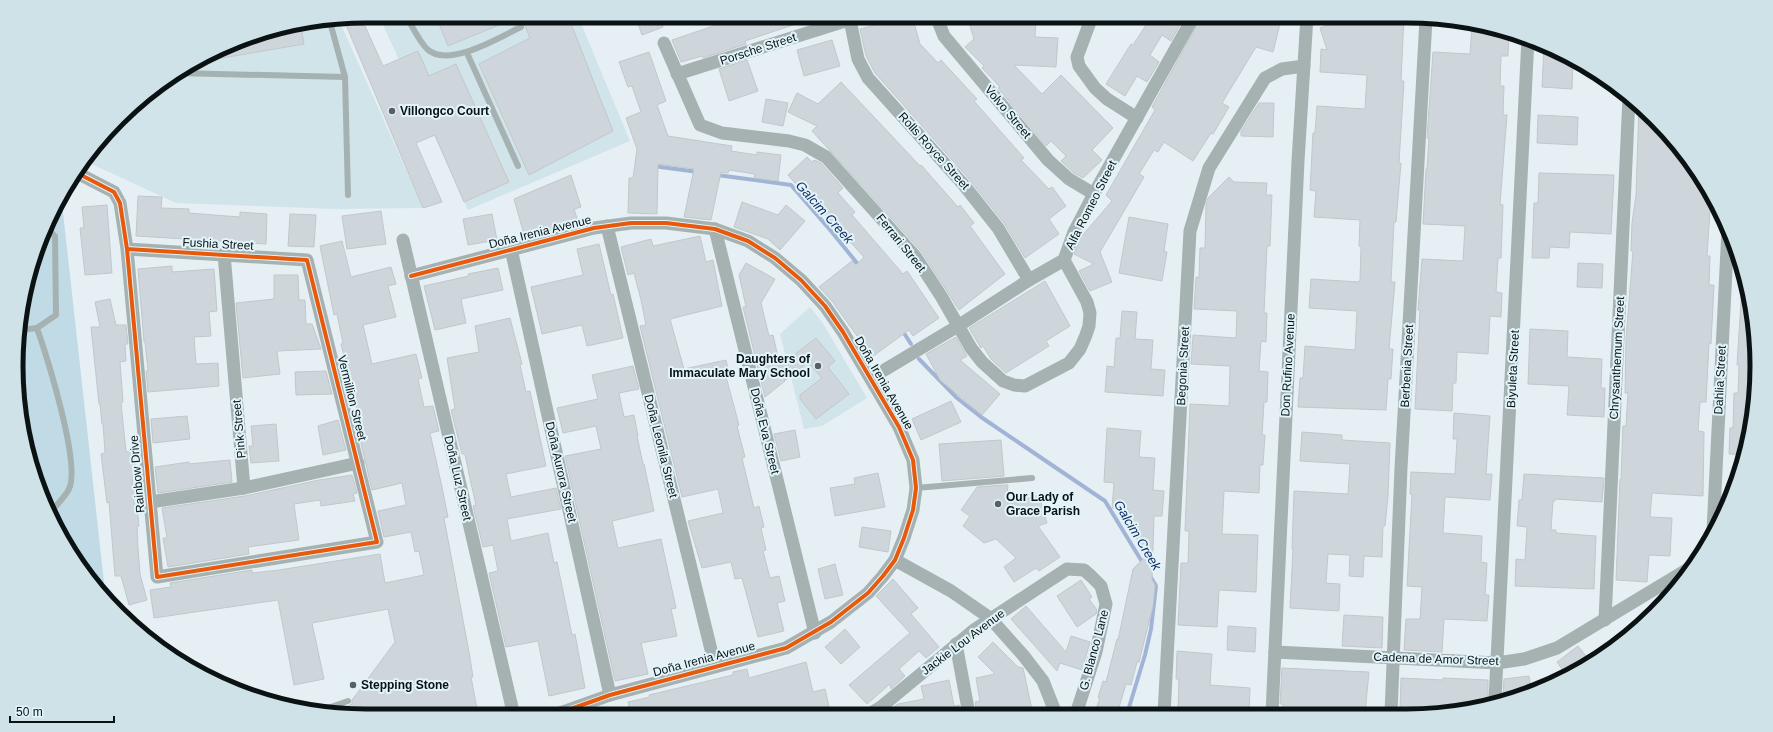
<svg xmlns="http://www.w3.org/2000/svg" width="1773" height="732" viewBox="0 0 1773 732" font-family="Arial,sans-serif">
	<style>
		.built { fill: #d1e4ea }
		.green { fill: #c0dbe5 }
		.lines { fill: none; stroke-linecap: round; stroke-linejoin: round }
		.stream { stroke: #a1b4d6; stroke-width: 4 }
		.building { fill: #cfd6db; stroke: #c1c8cc }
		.lane { stroke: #a6b1b2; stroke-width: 6 }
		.street { stroke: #a6b1b2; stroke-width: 13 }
		.cycleway-casing { stroke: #e0f4fa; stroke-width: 6 }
		.cycleway { stroke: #e8590c; stroke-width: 4 }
		.poi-dot { fill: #586062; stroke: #e0f4fa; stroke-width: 1.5 }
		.labels { text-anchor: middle; stroke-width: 4; stroke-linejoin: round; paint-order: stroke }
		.street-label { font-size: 12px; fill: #0b1214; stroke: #e0f4fa }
		.poi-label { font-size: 12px; font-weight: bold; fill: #0b1214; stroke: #e0f4fa; text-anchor: start }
		.water-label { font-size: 13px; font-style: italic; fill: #0e265e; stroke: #e0f4fa }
		.rim { fill: none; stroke: #0b1214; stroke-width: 5 }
	</style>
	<rect width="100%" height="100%" fill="#e6f0f4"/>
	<!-- built -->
	<g class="built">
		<path d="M379,16H578L630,141L468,210Z"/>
		<path d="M339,20L423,208L336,209L176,203L87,162L135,103L191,63L253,35Z"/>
		<path d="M810,307L822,322L867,398L822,426L804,429L780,334Z"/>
	</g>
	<!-- green -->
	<path class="green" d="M61,194L106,600L63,541L23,434L19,320L35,253Z"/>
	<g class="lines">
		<!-- stream -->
		<g class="stream">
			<path d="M653,166L698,172"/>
			<path d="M717,175L791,185L831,231L861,268"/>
			<path d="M902,330L911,344"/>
			<path d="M919,359L957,398L981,417L1105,501L1144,565"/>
			<path d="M1127,714L1145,655L1151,629L1156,586L1149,574"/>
		</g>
	</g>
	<!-- building -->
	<g class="building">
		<path d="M436,16H521L448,46Z"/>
		<path d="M521,16H568L613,131L529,175L479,64L530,38Z"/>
		<path d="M635,16H659L663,27L642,35Z"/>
		<path d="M735,16H811V19L745,41L746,44L703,58L702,56L681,62L672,40L719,24V21Z"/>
		<path d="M900,16H912L920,44L938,63L941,60L977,99L974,101L1024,158L1021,160L1049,189L1052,187L1066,206L1049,219L1059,234L1025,258L1004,223L969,179L875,73L866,56L860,29L886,22L885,20Z"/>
		<path d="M967,16H1036L1035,37L1058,38L1056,67L1014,65L1042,94L1061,75L1113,128L1092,150L1102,160L1083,178L1074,173L1061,161L1066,156L1051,141L1046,146L998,88L1000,87L982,68L984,66L965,47L974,39Z"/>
		<path d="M1149,16H1185L1171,41L1162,35L1150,55L1159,62L1147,82L1137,76L1125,96L1106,84L1131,44L1133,45L1146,25L1144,24Z"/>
		<path d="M1202,16H1264L1281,20L1273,52L1256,47L1222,103L1229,107L1213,134L1211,133L1193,161L1164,142L1158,152L1154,150L1139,174L1144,177L1100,252L1112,282L1090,291L1079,271L1094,264L1074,254L1081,237L1112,201L1106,195L1155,110L1152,107Z"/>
		<path d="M1356,16H1404L1401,81H1404L1399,163H1401L1396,222H1394L1391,282H1395L1389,349H1393L1391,379H1388L1386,410L1298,407L1300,378H1303L1305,346L1355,350L1357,311L1309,308L1311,279L1359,282L1360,280L1361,247L1359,246L1360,220L1314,217L1316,191L1310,190L1313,133H1315L1317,106L1365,109L1367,75L1320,72L1321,49L1327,50L1320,28Z"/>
		<path d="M361,17L383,66L418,51L429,76L456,64L509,182L464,202L435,135L416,143L442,202L423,208L344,20Z"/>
		<path d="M301,27L304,44L205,61L204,57L253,35Z"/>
		<path d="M1472,27L1509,33L1508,56H1501L1500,86H1504L1503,115H1507L1500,204L1503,205L1501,258H1498L1496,292L1502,293L1501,317L1490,316L1488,354L1457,352L1456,383H1453L1452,411L1415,409L1420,310H1418L1422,259L1463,261L1465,226L1423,224L1426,169H1427L1429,138H1427L1433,52L1470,54Z"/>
		<path d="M832,40L840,66L804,76L797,50Z"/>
		<path d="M1544,46L1573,59L1572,89L1542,87Z"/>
		<path d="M649,52L666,101L657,105L668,136L732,146L731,151L757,155V152L781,155L778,181L754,178L755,174L729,170L728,173L721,172L711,220L684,217L694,169L658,164L657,214L628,213L629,178H633L637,149L626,118L641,112L632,86L628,87L619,62Z"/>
		<path d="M747,60L758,91L729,101L719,69Z"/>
		<path d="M841,82L920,166L921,165L958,207L960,205L974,223L970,226L1005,274L959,310L921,251L812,131L817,126L788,112L797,93L818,104Z"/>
		<path d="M766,99L788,103L783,126L762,122Z"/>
		<path d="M1259,103H1274L1273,137L1241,136V131Z"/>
		<path d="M1639,104L1685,153L1711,195L1707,256H1710L1709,285H1714L1711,344L1709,343L1706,402H1700L1698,431L1704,432L1703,496L1652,493L1650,517L1672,518L1670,556L1649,555L1647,582L1616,580L1620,479H1621L1623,426H1626L1628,393H1625L1626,339L1633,251H1631L1632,223L1636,195Z"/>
		<path d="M1538,115L1578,117L1577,145L1537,143Z"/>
		<path d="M807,157L812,162L814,160L821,163L843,188L838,193L855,212L852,215L903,274L907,271L939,318L913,336L909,330L872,357L832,301L819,287L852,261L856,265L864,257L801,188L804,184L795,183L788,175Z"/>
		<path d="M1539,173L1614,175L1611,234L1570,232L1569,248L1550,247L1549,258H1532L1534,203H1538Z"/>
		<path d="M571,175L581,207L574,209L579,224L525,238L514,199Z"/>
		<path d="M1229,177L1234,182L1267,183L1266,195H1272L1270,246H1267L1264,313H1267L1266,342L1261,341L1259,371L1268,372L1267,402H1264L1262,435H1265L1263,465H1260L1259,493L1224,491L1222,534L1258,535L1256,592L1219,590L1217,627L1178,625L1181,563H1188L1189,531H1185L1190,404L1229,406L1230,366L1191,364L1193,335L1236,338L1237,311L1194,309L1196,277L1199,278L1200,248H1205L1206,204L1208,198Z"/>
		<path d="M138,196L162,197L161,208L189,209V213L240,217V212L267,214L266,244L136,236Z"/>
		<path d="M742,202L778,215L786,205L805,221L780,250L768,239L734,227Z"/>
		<path d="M107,205L112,273L85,275L80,228H84L82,207Z"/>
		<path d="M381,211L386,244L347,249L342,216Z"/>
		<path d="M290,214L316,215L314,247L288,246Z"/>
		<path d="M492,214L497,240L468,245L463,219Z"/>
		<path d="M1129,217L1168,224L1164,251L1167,252L1162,281L1119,273Z"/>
		<path d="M700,236L706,262L713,260L722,306L670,319L684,369L726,360L729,372L725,373L739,425L737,426L745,457L742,458L754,508L759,506L764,527L761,528L766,550L763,551L770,578L779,576L785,601L777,603L784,631L758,637L742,578L735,579L731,562L702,568L688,521L723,513L718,489L682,497L640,326L646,325L641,300L634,273L628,275L621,247L651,239L653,246Z"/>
		<path d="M342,241L351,277L391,267L396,284L388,286L396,317L363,325L372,364L416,354L422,378L418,379L424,407L433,406L439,431L430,433L442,487L448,517L444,518L469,652L473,677H471L477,709H473L474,716H385L377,714L376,716H366L358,715L348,706L352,704V700L395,642L388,609L312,623L324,679L294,685L278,600L154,618L150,590L171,587L170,583L252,570V573L279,570L380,554L385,583L424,575L419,551L415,552L411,532L384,537L378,511L406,505L402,483L372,490L354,414L358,413L341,344L343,343L337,314L334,315L320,246Z"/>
		<path d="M599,244L611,295L613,294L623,338L587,346L582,325L542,334L531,287L583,275L577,249Z"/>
		<path d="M746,263L775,279L761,303L769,336L773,335L780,366L816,338L835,361L828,367L849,394L816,419L800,399V395L822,378L808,362L786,380L784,378L785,381L765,397L743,307H746L739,275Z"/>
		<path d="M1578,263L1603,264L1602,288L1577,287Z"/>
		<path d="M172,266V272L214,269L217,311L209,312L211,336L194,337L196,364L218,363L219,386L148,392L146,371H148L145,342H144L138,269Z"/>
		<path d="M498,268L503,290L461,299L466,323L435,330L424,286L469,276L468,274Z"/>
		<path d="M274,275H298L299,300H305L306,324H312L321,349L277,351L280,374L243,378L236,303L274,299Z"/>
		<path d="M1045,281L1070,326L1046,341L1049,346L1006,373L991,359L983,346L981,348L969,328Z"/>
		<path d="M1742,286H1747L1756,343L1754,411L1744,455L1729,454L1730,428H1733L1734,393H1738L1739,365H1737Z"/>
		<path d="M110,299L116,325H126L128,344H125L126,361L120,362L123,402L121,403L126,452L134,451L136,474L132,475L134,504L137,503L139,526H137L138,548L140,574L147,600L129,605L121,576H115L109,502L107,503L101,454L105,453L103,424H102L100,404H99L91,327H100L95,302Z"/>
		<path d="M1122,311L1137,312L1135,339L1153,340L1151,369L1165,370L1163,396L1105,392L1107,366L1114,367L1116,338H1120Z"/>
		<path d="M510,318L522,364L520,365L526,392L530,391L546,466L506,474L511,497L556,488L561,509L507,519L511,541L548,533L554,563L557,562L572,635L575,634L585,688L549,696L538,641L506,647L489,573L498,571L493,545L483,547L473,506L476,505L470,479L465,454H462L451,410L455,409L447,358L479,352L475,326Z"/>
		<path d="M1530,329L1568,331L1567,357L1602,359L1601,388H1605L1604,417L1567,415L1569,386L1528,384Z"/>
		<path d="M956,337L967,356L960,360L1000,394L982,415L940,380L926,354Z"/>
		<path d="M633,366L639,389L619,393L624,417L634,415L638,436H637L643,464H644L654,511L612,521L618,548L661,539L676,608L671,609L677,636L641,643L648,674L615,681L565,456L601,449L596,426L563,433L557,408L598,399L592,375Z"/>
		<path d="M326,371L332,394L296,395L295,372Z"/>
		<path d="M951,401L961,422L921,440L912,419Z"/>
		<path d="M1454,413L1490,416L1486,474H1492L1490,500L1445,497L1443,533L1482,536L1481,562L1487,563L1485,595H1489L1487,621L1444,619L1442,652L1404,650L1406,619H1420L1422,587L1407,586L1412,494H1410L1411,472L1455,474L1457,439H1453Z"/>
		<path d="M187,416L190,439L153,443L151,419Z"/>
		<path d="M338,420L346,450L323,455L318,426Z"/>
		<path d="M276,424L279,461L251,463L249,446H253L251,426Z"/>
		<path d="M1107,428L1141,431L1139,457L1155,458L1153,490L1164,491L1162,516H1154L1152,580L1155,585L1153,606L1139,662H1137L1131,685L1126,684L1117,714H1094L1100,698H1098L1103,681L1106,682L1117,639L1118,640L1133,569L1148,554L1136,538L1128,509L1112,508L1114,483L1104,482Z"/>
		<path d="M795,430L800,457L781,461L774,434Z"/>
		<path d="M1302,432L1342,435V440L1390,443L1388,496L1385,526H1383L1382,557L1364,556L1363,577L1349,576L1350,555L1328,554L1326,583L1340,584L1339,611L1290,608L1293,549H1292L1294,491L1348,494L1350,464L1300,461Z"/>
		<path d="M1001,440L1004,476L942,481L939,444Z"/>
		<path d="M230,460L232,482L158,493L155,467L189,462V464Z"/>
		<path d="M878,473L885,507L835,516L830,488L855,484L854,478Z"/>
		<path d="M1524,474L1604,478L1602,502L1555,499V501H1553L1551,530H1556V533L1596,536L1594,589L1515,586L1516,559L1525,560L1527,527L1517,526L1519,500H1522Z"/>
		<path d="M352,475L357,493L353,494L355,501L321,506L320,500L294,504L299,540L248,547L249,554L168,567L163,538H167L162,508L245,496L319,480Z"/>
		<path d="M1005,485H1008L1007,495L1016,502L1039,495L1047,523L1038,526L1060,557L1039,571L1036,568L1014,582L1004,567L1016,558L996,539L984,543L963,526L970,516L961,510L977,487Z"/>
		<path d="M862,527L891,531L888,552L859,547Z"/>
		<path d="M835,564L843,595L825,599L818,569Z"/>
		<path d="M893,579L918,608L911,614L939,647L926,658L919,651L899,669L905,676L891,689L890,684L867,704L849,685L910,633L876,596Z"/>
		<path d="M1081,580L1092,597L1089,599L1097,610L1096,614L1077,627L1057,596Z"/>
		<path d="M1026,606L1066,652L1071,636L1090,642L1082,670L1060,663L1057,671L1011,619Z"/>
		<path d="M1344,615L1383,617L1382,648L1342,646Z"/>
		<path d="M1228,626L1256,628L1255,652L1227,650Z"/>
		<path d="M845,629L860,647L841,664L825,647Z"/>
		<path d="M993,642L1018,667L1023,668L1033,714H977L975,702L980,701L976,678L995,674L978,657Z"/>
		<path d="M1578,646L1590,661L1567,676L1557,662Z"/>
		<path d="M1177,651L1212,654L1210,685L1250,688L1249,714H1178L1179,679H1176Z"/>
		<path d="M806,662L813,692L825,689L831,715H631L628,702L650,697L649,695L733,675V672L747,669L749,678Z"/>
		<path d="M1282,668L1369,672L1365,713H1283V704H1280Z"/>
		<path d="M1529,676L1531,689L1503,698L1504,679Z"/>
		<path d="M1401,678L1443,680V678L1488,680V702L1453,713H1400Z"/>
		<path d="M949,680L954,706L959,705L961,714L895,715L894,707L898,704L924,699L921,686Z"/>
	</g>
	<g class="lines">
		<!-- lane -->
		<g class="lane">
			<path d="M406,16C412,26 419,41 427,49C448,69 500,37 521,27"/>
			<path d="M330,22L345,77L348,195"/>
			<path d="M467,53L518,166"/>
			<path d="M177,73L345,77"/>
			<path d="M37,328L56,315L55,236L46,228"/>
			<path d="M19,330L37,328C47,357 81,464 69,489C65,497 57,504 52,511"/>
			<path d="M916,488L1032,478"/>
			<path d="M325,709L348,701"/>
		</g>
		<!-- street -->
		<g class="street">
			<path d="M936,16L944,36L1048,160L1069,179L1094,194"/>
			<path d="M1088,16L1090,22L1077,57L1079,66L1095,88L1107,99L1137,118"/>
			<path d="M850,20L858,59L868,78L963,184L998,228L1029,280"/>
			<path d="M664,43L700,125L722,133L789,141L805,145L826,157L915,256L941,296L971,348L982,362L1003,381L1014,385L1025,386L1069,363L1080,349L1086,335L1089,326L1090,313L1087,302L1064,260"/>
			<path d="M677,74L861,16"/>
			<path d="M76,176L81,175L114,192L120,203L127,249L157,577L377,542L307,260L127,249"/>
			<path d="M607,226L715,666"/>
			<path d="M715,229L815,633"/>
			<path d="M403,240L514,716"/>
			<path d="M511,249L610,695"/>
			<path d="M224,254L244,488"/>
			<path d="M411,276L594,228L631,223H666L715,229L748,241L775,258L801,280L825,306L843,332L899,427L913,460L916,488L913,510L904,538L895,560L883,576L868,593L831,622L786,648L610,695L554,715"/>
			<path d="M871,378L958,326L1029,280L1064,260L1074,232L1096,190L1194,16"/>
			<path d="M150,502L244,488L358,463"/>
			<path d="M1713,531L1728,229"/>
			<path d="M895,560L951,591L990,618L1023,655L1043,681L1056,714"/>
			<path d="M1605,620L1629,97"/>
			<path d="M956,644L969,714"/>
			<path d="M1275,652L1497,663L1524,659L1557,648L1693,566"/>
			<path d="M1495,700L1528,38"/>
			<path d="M1272,713L1298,161L1307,16"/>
			<path d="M1391,713L1401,468L1426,19"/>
			<path d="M1164,714L1190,231L1209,168L1265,78L1282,69L1304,66"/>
			<path d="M868,715L881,707L974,630L1067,569L1084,570L1091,576L1101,586L1106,604L1096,652L1076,714"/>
		</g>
		<defs>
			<g id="cycleway">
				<path d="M76,176L81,175L114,192L120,203L127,249L157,577L377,542L307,260L127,249"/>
				<path d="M411,276L594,228L631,223H666L715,229L748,241L775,258L801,280L825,306L843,332L899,427L913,460L916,488L913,510L904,538L895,560L883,576L868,593L831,622L786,648L610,695L554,715"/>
			</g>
		</defs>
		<!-- cycleway casing -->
		<use href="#cycleway" class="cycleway-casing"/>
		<!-- cycleway -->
		<use href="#cycleway" class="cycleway"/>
	</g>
	<!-- markers -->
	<g class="poi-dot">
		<circle cx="392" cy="111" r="4"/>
		<circle cx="818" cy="366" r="4"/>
		<circle cx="998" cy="504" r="4"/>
		<circle cx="353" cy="685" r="4"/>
	</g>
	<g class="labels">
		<!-- street labels -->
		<g class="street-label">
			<text transform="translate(758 49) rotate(-18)" y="4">Porsche Street</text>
			<text transform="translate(1008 112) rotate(50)" y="4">Volvo Street</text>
			<text transform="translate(934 151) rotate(48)" y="4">Rolls Royce Street</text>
			<text transform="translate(1091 205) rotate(-63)" y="4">Alfa Romeo Street</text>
			<text transform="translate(540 232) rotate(-14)" y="4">Doña Irenia Avenue</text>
			<text transform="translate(901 243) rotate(51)" y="4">Ferrari Street</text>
			<text transform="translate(218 244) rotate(3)" y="4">Fushia Street</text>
			<text transform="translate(1617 358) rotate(-87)" y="4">Chrysanthemum Street</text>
			<text transform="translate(1288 365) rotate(-87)" y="4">Don Rufino Avenue</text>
			<text transform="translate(1183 366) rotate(-87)" y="4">Begonia Street</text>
			<text transform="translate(1407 366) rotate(-87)" y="4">Berbenia Street</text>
			<text transform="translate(1513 369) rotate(-87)" y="4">Biyuleta Street</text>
			<text transform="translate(1720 380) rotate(-87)" y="4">Dahlia Street</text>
			<text transform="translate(884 383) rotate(60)" y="4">Doña Irenia Avenue</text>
			<text transform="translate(352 398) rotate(76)" y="4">Vermillion Street</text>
			<text transform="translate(239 429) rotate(-95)" y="4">Pink Street</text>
			<text transform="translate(765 431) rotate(76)" y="4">Doña Eva Street</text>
			<text transform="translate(661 446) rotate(76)" y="4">Doña Leonila Street</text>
			<text transform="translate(561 472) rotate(77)" y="4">Doña Aurora Street</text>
			<text transform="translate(137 474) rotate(-95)" y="4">Rainbow Drive</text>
			<text transform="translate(458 478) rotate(77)" y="4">Doña Luz Street</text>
			<text transform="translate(963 642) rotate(-37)" y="4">Jackie Lou Avenue</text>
			<text transform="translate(1094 650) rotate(-75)" y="4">G. Blanco Lane</text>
			<text transform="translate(704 659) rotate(-15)" y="4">Doña Irenia Avenue</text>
			<text transform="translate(1436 659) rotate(2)" y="4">Cadena de Amor Street</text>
		</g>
		<!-- poi labels -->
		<g class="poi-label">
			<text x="400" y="115">Villongco Court</text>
			<text x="810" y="363" text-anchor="end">Daughters of<tspan x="810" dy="14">Immaculate Mary School</tspan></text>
			<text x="1006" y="501">Our Lady of<tspan x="1006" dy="14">Grace Parish</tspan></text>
			<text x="361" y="689">Stepping Stone</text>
		</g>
		<!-- water labels -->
		<g class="water-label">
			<text transform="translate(825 212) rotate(48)" y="5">Galcim Creek</text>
			<text transform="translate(1138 535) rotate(59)" y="5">Galcim Creek</text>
		</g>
	</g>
	<!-- crop -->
	<path d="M0 0H1773V732H0ZM366 23H1407A343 343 0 0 1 1750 366V366A343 343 0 0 1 1407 709H366A343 343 0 0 1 23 366V366A343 343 0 0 1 366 23Z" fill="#cfe2e8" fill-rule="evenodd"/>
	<path class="rim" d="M366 23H1407A343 343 0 0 1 1750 366V366A343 343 0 0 1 1407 709H366A343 343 0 0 1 23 366V366A343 343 0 0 1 366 23Z"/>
	<!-- scale -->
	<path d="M10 716v6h104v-6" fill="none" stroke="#0b1214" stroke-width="2"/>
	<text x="16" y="716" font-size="12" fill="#0b1214" stroke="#e0f4fa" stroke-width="3" paint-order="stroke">50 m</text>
</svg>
